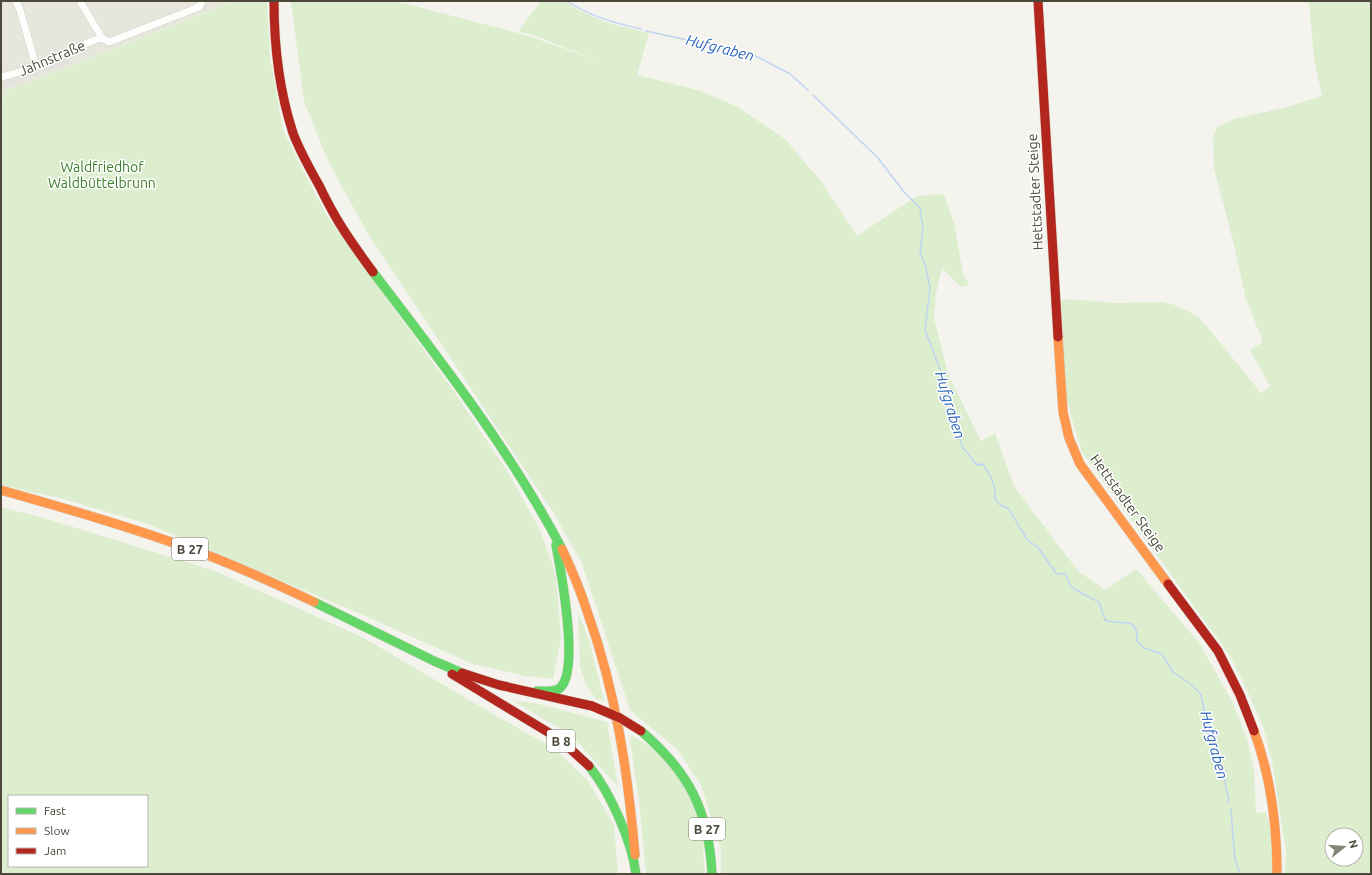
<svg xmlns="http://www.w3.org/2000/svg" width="1372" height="875" viewBox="0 0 1372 875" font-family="Ubuntu,sans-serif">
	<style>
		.residential { fill: #e7e6dc }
		.green { fill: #dceece; fill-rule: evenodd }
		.parking { fill: #e3e2de }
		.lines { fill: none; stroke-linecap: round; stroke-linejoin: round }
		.stream { stroke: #bfd4f1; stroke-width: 1.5 }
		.street-casing { stroke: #d2d1cb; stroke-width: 8 }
		.fast-casing { stroke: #d3d2c5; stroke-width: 10 }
		.slow-casing { stroke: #d3d2c5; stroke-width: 10 }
		.jam-casing { stroke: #d3d2c5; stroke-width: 10 }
		.street { stroke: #fdfdfc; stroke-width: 7 }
		.fast { stroke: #63d668; stroke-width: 9 }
		.slow { stroke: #ff974d; stroke-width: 9 }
		.jam { stroke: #b3261e; stroke-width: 9 }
		.jam-bridge-casing { stroke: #d6d3bb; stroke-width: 10; stroke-linecap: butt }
		.jam-bridge { stroke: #b3261e; stroke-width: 9 }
		.labels { text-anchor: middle; stroke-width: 3; stroke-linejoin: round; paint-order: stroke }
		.shield { fill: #fff; stroke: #817e74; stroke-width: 1 }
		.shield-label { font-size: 13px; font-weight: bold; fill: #4b4739 }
		.street-label { font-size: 14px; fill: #4b4739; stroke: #fff }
		.park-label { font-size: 14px; fill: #3b7f29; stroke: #fff }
		.water-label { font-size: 15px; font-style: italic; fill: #2e66bb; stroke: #fff }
	</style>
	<rect width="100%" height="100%" fill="#f4f3ee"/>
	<!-- residential -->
	<path class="residential" d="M1,1H234L9,90L1,99Z"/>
	<!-- green -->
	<g class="green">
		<path d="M235,1H267L270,58L283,130L305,174L327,216L455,393L511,477L540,530L556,575L561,639L553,679L525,676L473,664L365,616L148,524L64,499L1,485V99L9,90Z"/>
		<path d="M291,1H389L407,4L529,36L604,63L530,34L518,32L541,1H565L580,11L611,24L649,33L637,75L701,91L736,106L785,139L820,180L857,236L917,196L944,194L954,223L963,273L969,285L961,287L942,268L936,293L934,319L949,376L981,441L995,433L1014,486L1078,571L1105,590L1136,569L1200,644L1233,703L1247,739L1254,769L1256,813L1265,812C1272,818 1272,863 1272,874H721V849L701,785L677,749L630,710L581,561L553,512L368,234L328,161L304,101Z"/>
		<path d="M1309,1H1371V874H1285L1286,852L1272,761L1264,729L1247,690L1230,656L1082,452C1077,434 1070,416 1067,398C1063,367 1063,334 1061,302L1064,299L1117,303L1161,302L1175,305L1192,313L1200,318L1261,393L1270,386L1250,350L1263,342L1246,299L1234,245L1214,168L1213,138L1217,127L1234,119L1287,107L1322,96L1314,58ZM1332,835H1356V859H1332Z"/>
		<path d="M1,507L44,518L215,571L362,637L495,715L553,748L588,781L614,825L618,874H1ZM9,796H147V866H9Z"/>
		<path d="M578,612L589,640L604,700L596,699L586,684L580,667Z"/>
		<path d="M513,701L535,703L607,722L618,787L571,735Z"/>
		<path d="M632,735L657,751L689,789L705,838L703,850L705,874H646L639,801L630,740Z"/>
	</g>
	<!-- parking -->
	<path class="parking" d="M67,57L69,63L2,88L1,82Z"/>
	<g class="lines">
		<!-- stream -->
		<g class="stream">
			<path d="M567,1C589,16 615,23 641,29"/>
			<path d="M646,31L752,54L790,74L808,90"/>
			<path d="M813,95L878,158L904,192L920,208L923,230L920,253L925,264L930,288L925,330L943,377L944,393L963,448L977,465L983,464C992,478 995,482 995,499L999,504L1009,509L1026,538L1039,549L1057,574H1065C1068,578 1068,582 1071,586C1074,590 1093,599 1099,602L1105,620C1122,627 1138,614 1137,641L1144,648L1162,654L1173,672L1192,685L1201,695L1212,748L1218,754L1217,766L1223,773L1229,802"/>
			<path d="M1231,809L1234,849L1235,859L1240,874"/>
		</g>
		<defs>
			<g id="street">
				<path d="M16,1L20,10L36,66"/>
				<path d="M80,1L102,38"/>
				<path d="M102,38L109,42L194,9L200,6L202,1"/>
				<path d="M1,77C33,70 62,54 92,41L102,38"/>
			</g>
			<g id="fast">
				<path d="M373,272C441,361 510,450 562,549"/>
				<path d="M314,602L434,661L462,673"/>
				<path d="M537,691C544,691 556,693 561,687C579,668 561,571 556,545"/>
				<path d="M641,731C689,772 709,811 712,874"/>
				<path d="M589,766C610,792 632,841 636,874"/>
			</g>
			<g id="slow">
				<path d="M1058,337L1063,412L1069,438L1080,464L1168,584"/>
				<path d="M1,490C68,509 134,528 199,552C238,566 276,584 314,602"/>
				<path d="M562,549C572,570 581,592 588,614C616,692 628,773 635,855"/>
				<path d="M1254,731C1271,777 1277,825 1277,874"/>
			</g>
			<g id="jam">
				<path d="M274,1C274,46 279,90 293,133C300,152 310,169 320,187C324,196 329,205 334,214C345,234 359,253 373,272"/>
				<path d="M1038,1L1058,337"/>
				<path d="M1168,584L1218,651L1240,695L1254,731"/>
				<path d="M462,673L499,685L592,706"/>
				<path d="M452,674L551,734L566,745L589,766"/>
			</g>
		</defs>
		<!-- street casing -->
		<use href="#street" class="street-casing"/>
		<!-- fast casing -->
		<use href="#fast" class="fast-casing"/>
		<!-- slow casing -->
		<use href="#slow" class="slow-casing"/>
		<!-- jam casing -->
		<use href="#jam" class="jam-casing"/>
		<!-- street -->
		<use href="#street" class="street"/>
		<!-- fast -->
		<use href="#fast" class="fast"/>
		<!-- slow -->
		<use href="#slow" class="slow"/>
		<!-- jam -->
		<use href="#jam" class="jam"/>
		<defs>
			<path id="jam-bridge" d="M592,706L620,718L641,731"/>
		</defs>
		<!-- jam-bridge casing -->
		<use href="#jam-bridge" class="jam-bridge-casing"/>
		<!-- jam-bridge -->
		<use href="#jam-bridge" class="jam-bridge"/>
	</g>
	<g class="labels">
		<!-- shield labels -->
		<g class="shield">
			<rect x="172" y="538" width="36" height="22" rx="3"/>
			<rect x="547" y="730" width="28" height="22" rx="3"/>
			<rect x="689" y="818" width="36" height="22" rx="3"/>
		</g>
		<g class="shield-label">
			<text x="190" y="554">B 27</text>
			<text x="561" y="746">B 8</text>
			<text x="707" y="834">B 27</text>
		</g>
		<!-- street labels -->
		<g class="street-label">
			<text transform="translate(52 58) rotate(-23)" y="5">Jahnstraße</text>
			<text transform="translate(1035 192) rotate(-93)" y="5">Hettstadter Steige</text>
			<text transform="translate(1128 503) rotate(54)" y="5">Hettstadter Steige</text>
		</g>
		<!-- park labels -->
		<g class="park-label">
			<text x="102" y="172">Waldfriedhof<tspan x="102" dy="16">Waldbüttelbrunn</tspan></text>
		</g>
		<!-- water labels -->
		<g class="water-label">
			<text transform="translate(720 48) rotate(14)" y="5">Hufgraben</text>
			<text transform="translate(950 405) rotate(73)" y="5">Hufgraben</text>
			<text transform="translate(1214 745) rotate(75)" y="5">Hufgraben</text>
		</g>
	</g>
	<!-- border -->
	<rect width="1372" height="875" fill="none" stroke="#4b4739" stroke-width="4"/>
	<!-- legend -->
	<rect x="8" y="795" width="140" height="72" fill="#ffffff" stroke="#b7b5b0"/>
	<rect x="16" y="808" width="20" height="6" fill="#63d668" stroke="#b7b5b0"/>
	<text x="44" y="815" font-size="12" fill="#4b4739">Fast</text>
	<rect x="16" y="828" width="20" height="6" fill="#ff974d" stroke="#b7b5b0"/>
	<text x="44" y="835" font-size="12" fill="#4b4739">Slow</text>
	<rect x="16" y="848" width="20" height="6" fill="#b3261e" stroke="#b7b5b0"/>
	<text x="44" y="855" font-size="12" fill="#4b4739">Jam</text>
	<!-- north arrow -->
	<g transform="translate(1344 847) rotate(73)"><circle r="19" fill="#ffffff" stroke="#b7b5b0"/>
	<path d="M0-3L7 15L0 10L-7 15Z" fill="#868378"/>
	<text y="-6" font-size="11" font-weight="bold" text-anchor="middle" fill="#4b4739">N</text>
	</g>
</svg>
